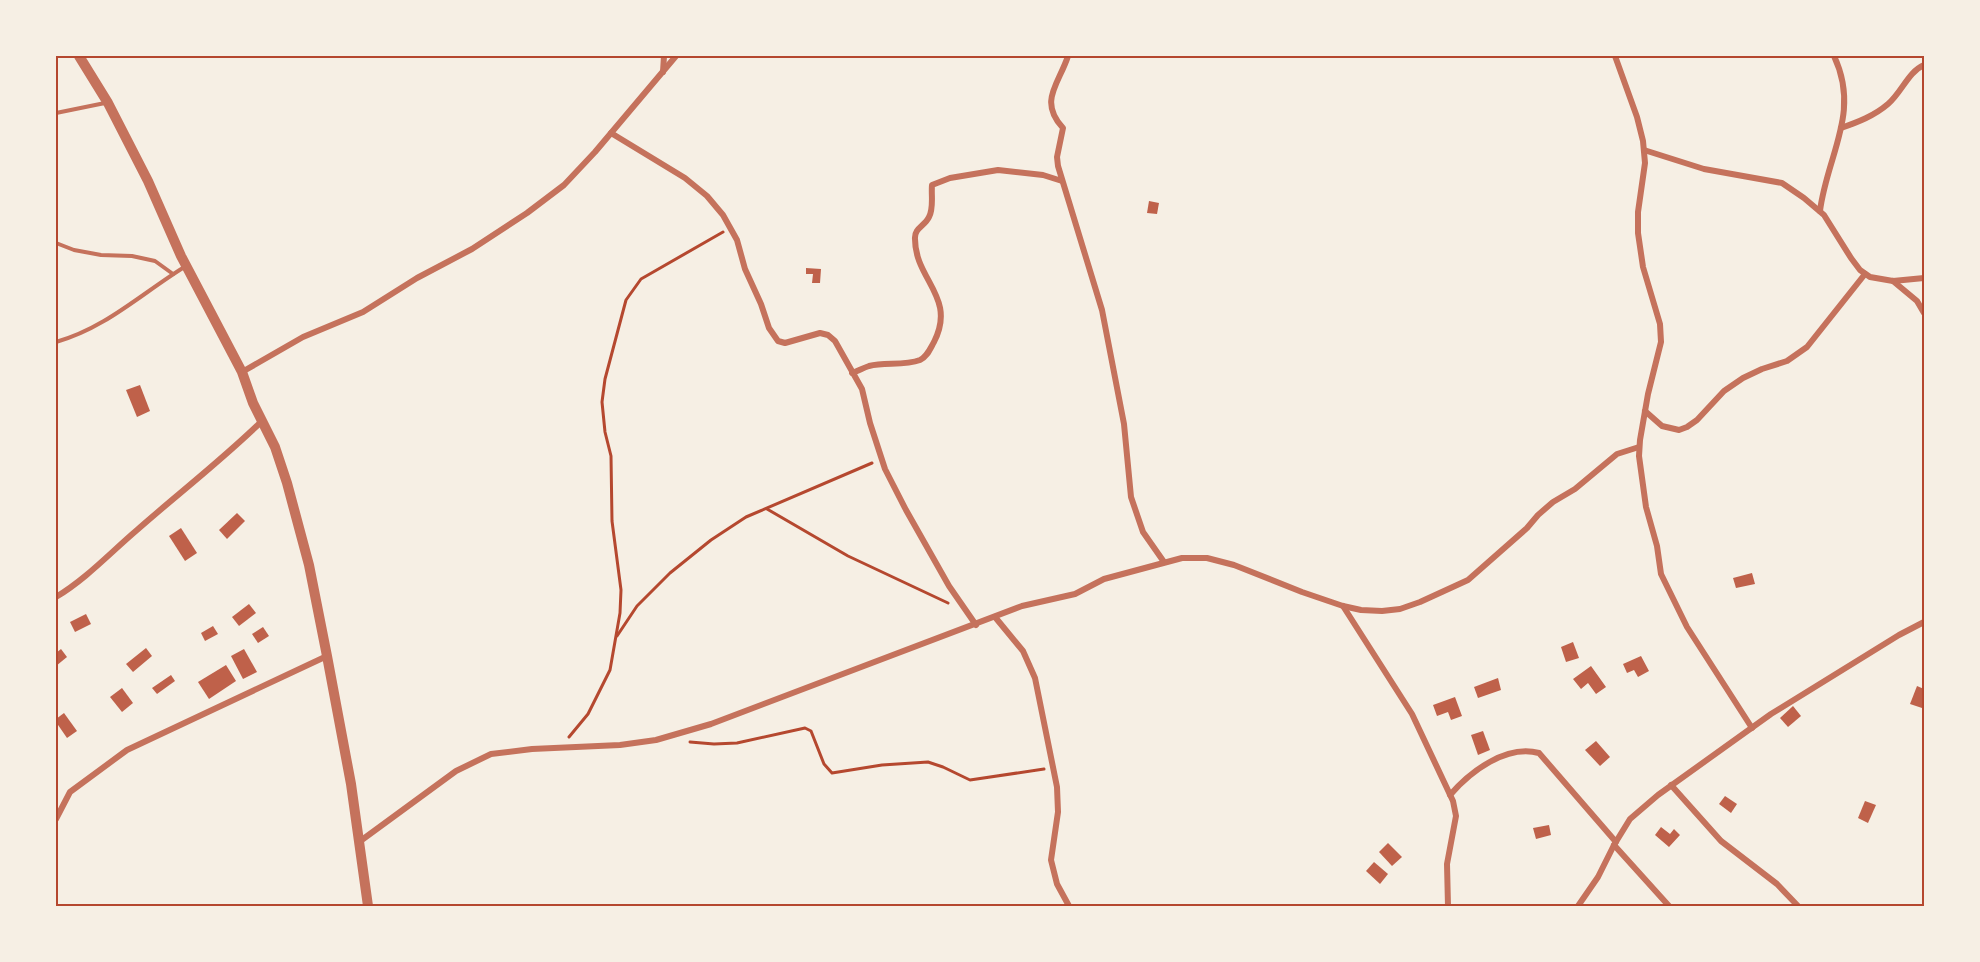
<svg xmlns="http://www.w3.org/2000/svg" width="1980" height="962" viewBox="0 0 1980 962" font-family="Signika,sans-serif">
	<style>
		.building { fill: #bf614a }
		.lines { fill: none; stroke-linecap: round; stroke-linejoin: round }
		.path { stroke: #b5482f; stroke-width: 3 }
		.service { stroke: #c5725c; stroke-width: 4 }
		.minor { stroke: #c5725c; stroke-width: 6 }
		.tertiary { stroke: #c5725c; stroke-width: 10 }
		.neatline { fill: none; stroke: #b5482f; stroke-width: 2 }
	</style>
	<rect width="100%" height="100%" fill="#f6efe4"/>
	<!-- building -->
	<g class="building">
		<path d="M1149,201L1159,203L1157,214L1147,213Z"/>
		<path d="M806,268L821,269L820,283H812L813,274H806Z"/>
		<path d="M140,385L150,411L137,417L126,390Z"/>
		<path d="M237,513L245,521L227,539L219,530Z"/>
		<path d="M181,528L197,553L185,561L169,536Z"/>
		<path d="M1752,573L1755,584L1736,588L1733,578Z"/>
		<path d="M249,604L256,613L239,626L232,617Z"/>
		<path d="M86,614L91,624L75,632L70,622Z"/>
		<path d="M213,626L218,634L205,641L201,633Z"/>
		<path d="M263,627L269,636L258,643L252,634Z"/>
		<path d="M1573,642L1579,658L1566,662L1561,647Z"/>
		<path d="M146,648L152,656L133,672L126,664Z"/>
		<path d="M61,649L67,657L56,666V653Z"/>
		<path d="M244,649L257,672L243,679L231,656Z"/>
		<path d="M1641,656L1649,671L1638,677L1634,670L1627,673L1623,664Z"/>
		<path d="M226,665L236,681L209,699L198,682Z"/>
		<path d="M1591,666L1606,687L1596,694L1588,683L1581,689L1573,679Z"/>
		<path d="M171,675L175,681L157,694L152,688Z"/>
		<path d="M1498,678L1501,690L1478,698L1474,687Z"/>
		<path d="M1917,686L1924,689V700L1922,708L1910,704Z"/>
		<path d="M122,688L133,703L122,712L110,697Z"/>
		<path d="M1455,697L1462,716L1451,720L1448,712L1437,716L1433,705Z"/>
		<path d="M1793,706L1801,716L1788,727L1780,718Z"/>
		<path d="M64,713L77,731L67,738L56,722V719Z"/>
		<path d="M1483,731L1490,750L1478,755L1471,735Z"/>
		<path d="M1596,741L1610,757L1600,766L1585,750Z"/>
		<path d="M1725,796L1737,804L1731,813L1719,804Z"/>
		<path d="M1865,801L1876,805L1868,823L1858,818Z"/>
		<path d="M1549,825L1551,835L1536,839L1533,828Z"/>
		<path d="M1661,827L1670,834L1674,829L1680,835L1669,847L1655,835Z"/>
		<path d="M1388,843L1402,857L1392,866L1379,852Z"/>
		<path d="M1374,862L1388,874L1380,884L1366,871Z"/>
	</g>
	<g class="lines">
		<!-- path -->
		<g class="path">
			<path d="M767,509L848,556L948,603"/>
			<path d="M617,636L637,606L670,573L711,540L746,517L872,463"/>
			<path d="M569,737L588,714L610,670L620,613L621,590L612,521L611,456L605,432L602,402L605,379L626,300L641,279L723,232"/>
			<path d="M690,742L714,744L737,743L805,728L811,731L824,764L832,773L882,765L928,762L943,767L970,780L1044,769"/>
		</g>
		<!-- service -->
		<g class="service">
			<path d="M56,113L105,103"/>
			<path d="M56,243L74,250L101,255L132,256L155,261L173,274"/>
			<path d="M56,342C106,328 142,293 186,266"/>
		</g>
		<!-- minor -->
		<g class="minor">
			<path d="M1068,56C1059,84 1038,101 1063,128L1057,157L1058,166L1102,310L1124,424L1131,497L1143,532L1164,562"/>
			<path d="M1615,56L1637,117L1643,141L1645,163L1638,212V233L1643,267L1660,324L1661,342L1648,394L1640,440L1639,456L1646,507L1657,546L1661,574L1687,627L1752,728"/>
			<path d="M663,72L664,56"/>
			<path d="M1841,128C1858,122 1874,116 1888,104C1902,92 1908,72 1924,65"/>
			<path d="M611,133L685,178L707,196L723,215L737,240L745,269L761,304L769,328L778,341L785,343L820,333L828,335L835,341L862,389L870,423L885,469L906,510L949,586L976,625"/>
			<path d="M1644,150L1704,169L1782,183L1804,198L1824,215L1851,258L1860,270L1870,277L1893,281L1924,278"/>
			<path d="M1820,211C1827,155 1861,113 1834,56"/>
			<path d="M1893,281L1917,301L1924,313"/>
			<path d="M242,372L303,337L363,312L417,278L472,249L527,213L564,185L595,152L676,56"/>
			<path d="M852,373C858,371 863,368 869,366C885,362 904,366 920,360C927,357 930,349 934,342C957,297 915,280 915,239C914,228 925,226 929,217C934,208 931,195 932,185L950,178L998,170L1043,175L1062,181"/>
			<path d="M1645,411L1662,426L1679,430L1687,427L1697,420L1724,391L1743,378L1762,369L1787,361L1807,347L1865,274"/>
			<path d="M56,597C86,579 110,553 137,530C179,493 222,460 262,421"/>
			<path d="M1343,606L1412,714L1453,801L1456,816L1447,864L1448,906"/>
			<path d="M995,617L1023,651L1035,678L1057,787L1058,812L1051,860L1057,884L1069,906"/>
			<path d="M1671,785L1721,841L1777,884L1798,906"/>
			<path d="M1450,795C1470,772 1506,744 1539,753L1616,842"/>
			<path d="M56,819L70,792L127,750L327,656"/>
			<path d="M359,842L456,771L491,754L532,749L620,745L656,740L711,724L1022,606L1075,594L1104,579L1182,558H1207L1234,565L1302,592L1343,606L1361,610L1382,611L1400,609L1420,602L1468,580L1527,528L1538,515L1553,502L1575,489L1617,454L1639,447"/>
			<path d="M1614,845L1669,906"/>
			<path d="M1578,906L1598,877L1614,845L1630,819L1658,795L1771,714L1899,635L1924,622"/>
		</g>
		<!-- tertiary -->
		<path class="tertiary" d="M79,56L108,103L148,181L181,256L242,372L253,403L275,447L287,483L309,565L327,656L351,784L368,906"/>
	</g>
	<!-- border -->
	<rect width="1980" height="962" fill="none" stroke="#f6efe4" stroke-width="114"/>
	<rect x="57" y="57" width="1866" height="848" class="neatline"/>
</svg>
